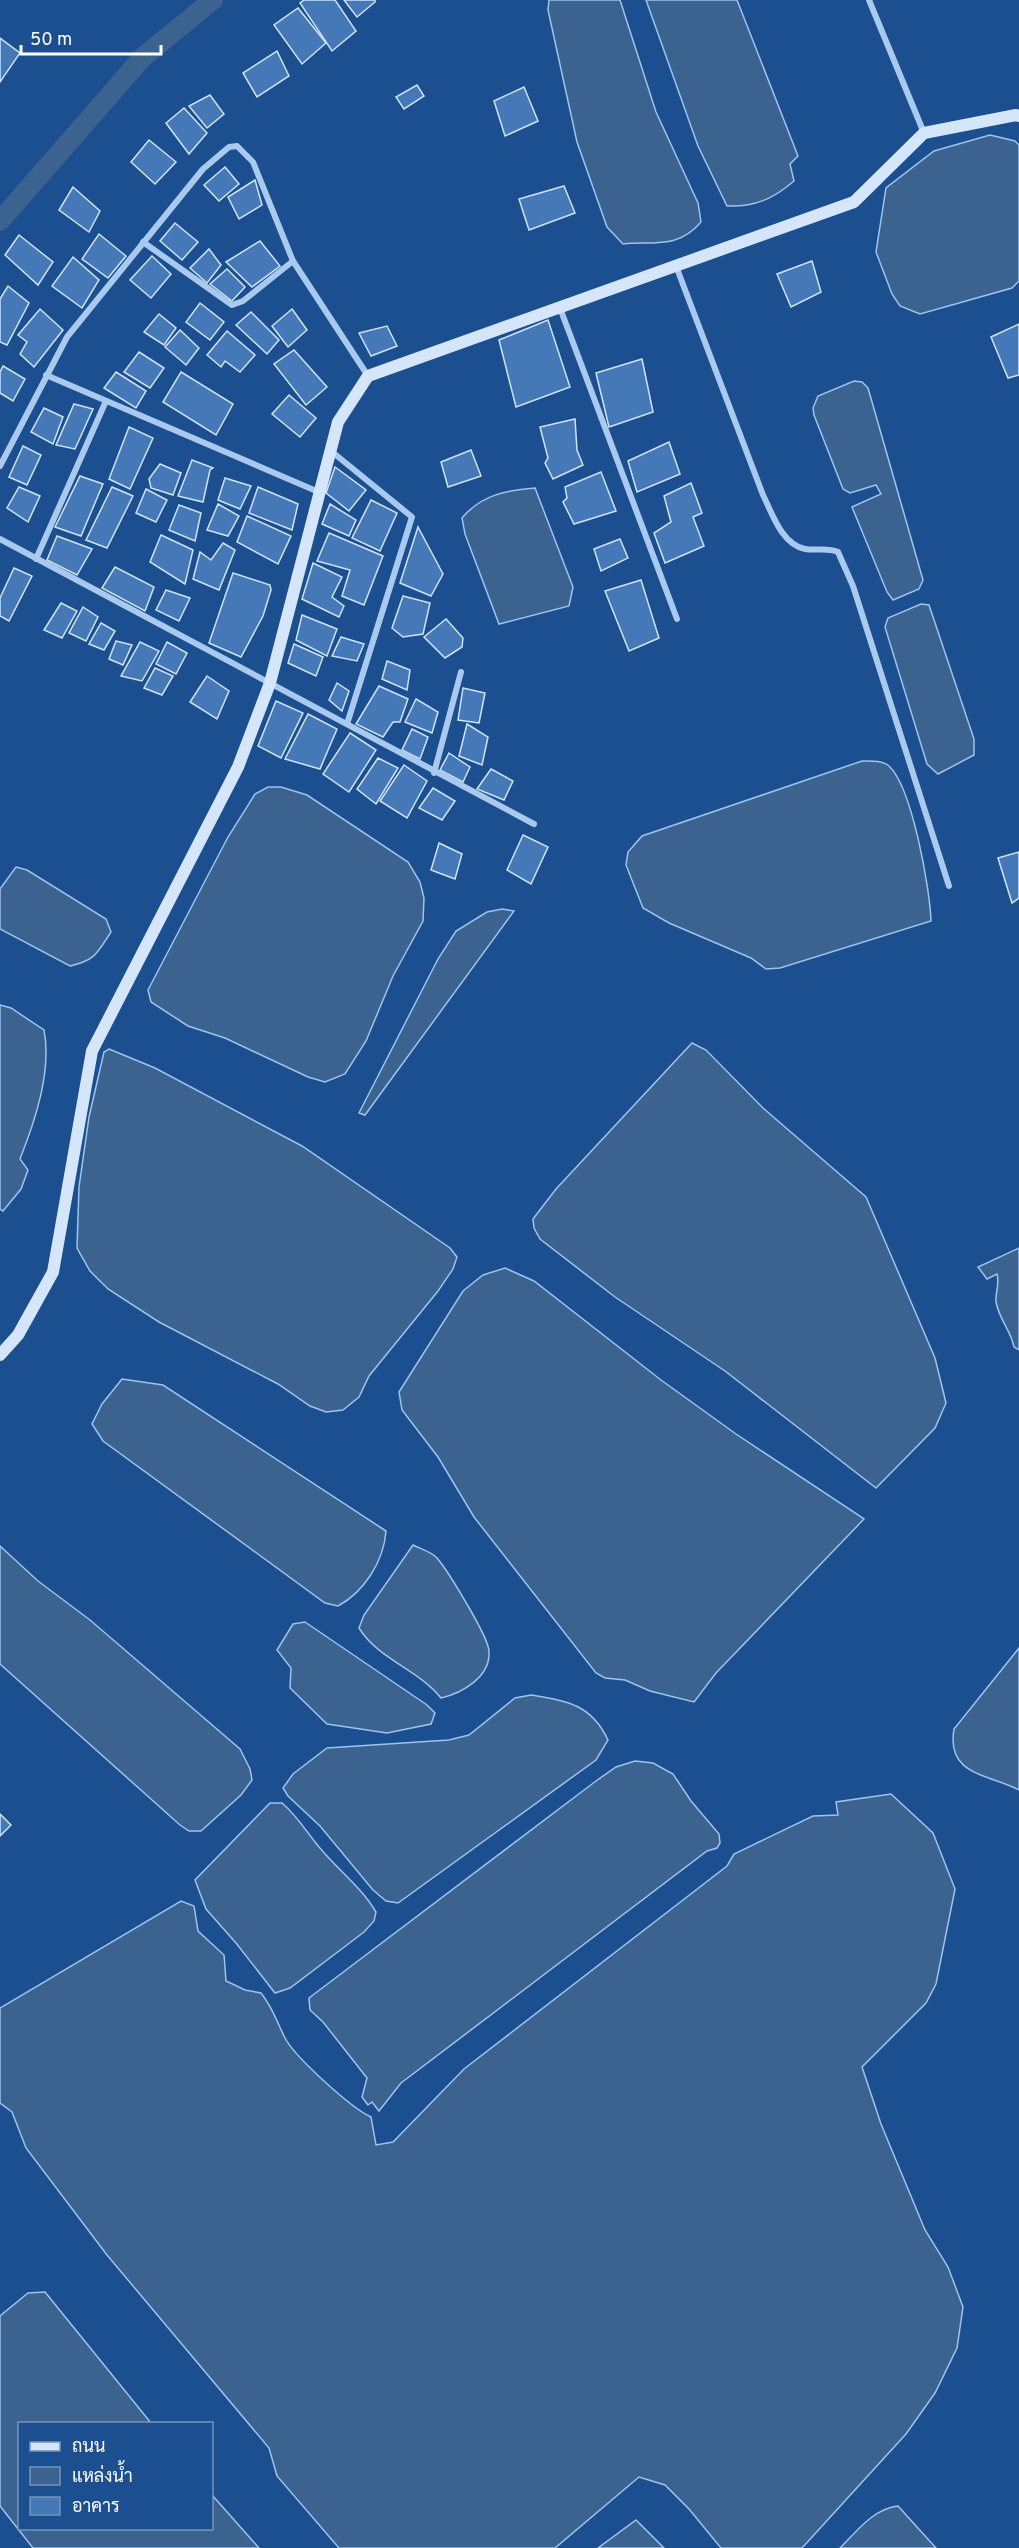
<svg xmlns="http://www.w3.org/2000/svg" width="1019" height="2548" font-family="Overpass,Sarabun,sans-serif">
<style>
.water{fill:#3c6290;stroke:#9cc4f0;stroke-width:1.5}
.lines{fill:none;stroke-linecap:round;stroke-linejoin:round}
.canal{stroke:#3c6290;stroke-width:20}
.building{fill:#4478b7;stroke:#cfe3fa;stroke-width:1.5}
.street{stroke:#a9c9ee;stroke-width:6}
.secondary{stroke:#d6e6fa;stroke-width:12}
</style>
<rect width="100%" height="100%" fill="#1b4f8f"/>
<g class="water">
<path d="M549,0h71l36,112 42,91 3,19c-23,27 -47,19 -78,22l-16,-17 -30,-85 -29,-132z"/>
<path d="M646,0h91l61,156 -8,8 4,17c-21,18 -39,26 -67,25l-29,-60z"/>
<polygon points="990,135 1015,141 1019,145 1019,281 1012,288 920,314 900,306 892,294 876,252 886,188 934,151"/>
<polygon points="854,381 862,382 868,388 923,580 919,589 893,600 887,592 852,507 881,494 876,485 850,493 843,489 814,415 813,408 818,396"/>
<path d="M535,488l38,99 -4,19 -70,18 -34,-90 -3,-16c19,-23 45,-28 73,-30z"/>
<polygon points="921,604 929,605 974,739 974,755 938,774 927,764 885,627 888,618"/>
<path d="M862,761c8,0 20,-1 27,5 23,21 41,123 42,155l-151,47 -14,1 -15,-11 -82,-35 -26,-15 -17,-43 2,-13 14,-16z"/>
<polygon points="268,787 281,787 307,795 408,862 420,882 424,898 423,921 393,976 366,1041 345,1074 325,1082 308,1077 225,1038 188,1026 151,1002 148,990 228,837 255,794"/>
<path d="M16,867l11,3 79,49 5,13c-14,21 -15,28 -41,34l-70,-37v-40z"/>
<polygon points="502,909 514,911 365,1115 359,1113 438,959 456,931 487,912"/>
<path d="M0,1005l11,3 33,22c8,41 -9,91 -24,129l8,11 -7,19 -18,22 -3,-2z"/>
<polygon points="692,1043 706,1050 763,1108 866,1197 935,1358 946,1403 935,1428 876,1488 725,1371 615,1297 540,1239 534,1228 533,1219 556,1189"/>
<polygon points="109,1049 155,1068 302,1146 450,1248 457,1257 453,1269 438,1291 369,1376 359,1397 343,1410 326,1412 310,1406 278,1384 159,1322 108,1289 90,1271 77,1248 79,1187 89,1117 104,1052"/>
<path d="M1019,1248v102l-5,-3c-3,-16 -15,-28 -18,-45 -1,-10 4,-17 1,-28l-10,5 -9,-12z"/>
<polygon points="505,1268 534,1281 661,1380 736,1434 864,1519 716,1673 694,1702 650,1691 625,1680 605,1678 596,1673 474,1517 438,1457 402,1410 399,1392 463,1291 483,1275"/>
<path d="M122,1379l41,6 223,146c-2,30 -22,61 -48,75l-13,-3 -222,-162 -11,-17 10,-20z"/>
<path d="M413,1545c8,4 19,7 24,13 11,13 51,78 52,93 2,26 -27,42 -48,47 -23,-29 -62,-38 -82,-70l5,-13z"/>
<polygon points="0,1546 38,1581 90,1620 240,1749 250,1769 252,1780 241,1795 201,1831 189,1831 180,1825 0,1664"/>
<polygon points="305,1622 427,1705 435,1713 431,1724 387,1733 327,1724 290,1688 291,1668 277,1650 293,1624"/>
<path d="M1019,1648v142c-30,-16 -73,-14 -65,-61z"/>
<path d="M531,1695c36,6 60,9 77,45l-12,20 -198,143 -12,-2 -13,-11 -53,-64 -32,-30 -5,-8 10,-14 34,-26 122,-8 20,-5 46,-37z"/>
<polygon points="635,1761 653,1763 673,1774 691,1801 719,1834 720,1843 717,1848 707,1851 401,2083 379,2111 372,2102 368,2105 362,2097 367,2078 323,2022 310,2010 309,1998 596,1781 616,1767"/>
<path d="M891,1794l42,39 22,56 -19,95 -10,19 -64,64 19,57 44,106 23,37 15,40 -6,41 -22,45 -29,41 -104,114h-81l-32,-39 -24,-24 -26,-8 -84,71h-216l-62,-72 -8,-28 -162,-193 -81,-107 -14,-36 -12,-9v-95l181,-107 13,5 4,25 26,24 2,26 19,9 16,3c12,15 16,29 24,45 10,19 66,70 86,79l5,28 17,-3 71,-73 263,-203 7,-12 79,-38 25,-1 -2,-13z"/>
<path d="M270,1803h12c14,12 22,25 33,39 19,25 45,43 61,70l-2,9 -10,11 -74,56 -15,5 -39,-50 -30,-34 -11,-29z"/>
<polygon points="45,2292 151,2423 20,2424 20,2528 212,2528 212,2495 259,2548 33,2548 0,2506 0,2316 28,2293"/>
<path d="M898,2506l38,42h-96c17,-17 33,-39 58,-42z"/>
<polygon points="636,2520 664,2548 598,2548"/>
</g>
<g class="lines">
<polyline class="canal" points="0,221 143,57 213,0"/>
</g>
<g class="building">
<polygon points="304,0 335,0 356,31 332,51 300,3"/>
<polygon points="344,0 375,0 375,2 357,17"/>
<polygon points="298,8 326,43 302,64 274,25"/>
<polygon points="0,38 20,53 0,82"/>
<polygon points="277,51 289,76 257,97 243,73"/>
<polygon points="417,85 424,96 404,109 396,97"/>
<polygon points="524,87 538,121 505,136 494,101"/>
<polygon points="210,95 224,114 207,128 189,106"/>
<polygon points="184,108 207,133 189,154 166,123"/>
<polygon points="149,140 176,162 155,184 131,162"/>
<polygon points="225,167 239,184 219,201 204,185"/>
<polygon points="255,180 262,205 239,219 228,197"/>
<polygon points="564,186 575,213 529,230 519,199"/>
<polygon points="73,187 100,211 89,232 59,210"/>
<polygon points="175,223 198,242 182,260 160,241"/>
<polygon points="99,234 126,256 108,278 82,259"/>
<polygon points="19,235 53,262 38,285 5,255"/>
<polygon points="260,241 280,266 252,287 226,262"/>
<polygon points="209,249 221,265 207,283 190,268"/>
<polygon points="152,256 171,274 151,298 130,280"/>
<polygon points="73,257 99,280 82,308 52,286"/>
<polygon points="812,261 821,292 791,307 777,274"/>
<polygon points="227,269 245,287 232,301 210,284"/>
<polygon points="8,286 29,303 7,345 0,342 0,299"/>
<polygon points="200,303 224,322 210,340 186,322"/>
<polygon points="40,309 63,330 34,367 20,354 27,342 18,335"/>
<polygon points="292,309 307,330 288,347 272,326"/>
<polygon points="251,312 279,340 267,354 236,325"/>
<polygon points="159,314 176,328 164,345 144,332"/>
<polygon points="548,320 570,387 516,407 499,340"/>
<polygon points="1019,324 1019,375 1008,378 991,337"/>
<polygon points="387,326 397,346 371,356 359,333"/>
<polygon points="180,330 199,348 186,365 165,347"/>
<polygon points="227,331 255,355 240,372 225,361 221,367 207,355"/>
<polygon points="294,350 327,387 306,405 274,364"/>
<polygon points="139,352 164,368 150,388 124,372"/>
<polygon points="642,359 653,412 609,427 596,373"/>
<polygon points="3,366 25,379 13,401 0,393 0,372"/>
<polygon points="116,372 146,391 136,408 104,388"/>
<polygon points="181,372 233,404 216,435 163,402"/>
<polygon points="289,395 316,418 300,437 272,414"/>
<polygon points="74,404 93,409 75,449 56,445"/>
<polygon points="44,408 63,417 53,444 31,432"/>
<polygon points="575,419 577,450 583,465 553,479 545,463 548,458 540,427"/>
<polygon points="129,427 153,438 130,489 109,479"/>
<polygon points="669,442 680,474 637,492 628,461"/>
<polygon points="23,446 41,455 27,485 9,477"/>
<polygon points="471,450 481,476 448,487 441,462"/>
<polygon points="192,460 213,468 210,470 203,502 178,496"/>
<polygon points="160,464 181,473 173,495 151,488 149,479"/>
<polygon points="335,467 366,490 349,511 326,493"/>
<polygon points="601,472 616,511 574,524 563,502 567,498 565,487"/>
<polygon points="80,476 103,484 81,536 55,527"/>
<polygon points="225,478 251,486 240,509 218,500"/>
<polygon points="691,483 702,513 693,517 704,546 665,563 654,533 671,522 664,496"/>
<polygon points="19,487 40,496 28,522 7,508"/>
<polygon points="112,487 133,496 107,548 86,540"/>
<polygon points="258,487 298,504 292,530 249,513"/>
<polygon points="146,489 167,500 156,522 136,513"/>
<polygon points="371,500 397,513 380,551 352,538"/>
<polygon points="218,504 239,516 228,536 207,530"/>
<polygon points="330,504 356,520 349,536 322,524"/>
<polygon points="179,505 201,513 195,541 169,530"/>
<polygon points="247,516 291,536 278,564 237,542"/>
<polygon points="418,527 443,574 431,596 400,583"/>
<polygon points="329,533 383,556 364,605 342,596 350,570 317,561"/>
<polygon points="161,535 193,550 185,584 150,562"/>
<polygon points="57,536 92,549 77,575 47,560"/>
<polygon points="620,539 628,558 601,571 594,549"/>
<polygon points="223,543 235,550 219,590 193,579 200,552 211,560"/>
<polygon points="313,563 342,577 332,597 344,606 339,617 302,599"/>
<polygon points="115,567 154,587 145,611 102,588"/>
<polygon points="14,568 32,576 9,621 0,616 0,598"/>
<polygon points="233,573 270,585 271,590 263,616 241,657 209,643"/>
<polygon points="641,580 659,638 629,651 605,591"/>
<polygon points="166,590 190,598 179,621 156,610"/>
<polygon points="403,596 430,603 423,634 403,637 392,628"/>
<polygon points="61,603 77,611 62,638 44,630"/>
<polygon points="83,607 98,617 86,641 69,633"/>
<polygon points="302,615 337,629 327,656 296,640"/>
<polygon points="446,619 463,638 462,647 445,658 424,637"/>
<polygon points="101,623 115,631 104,650 89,644"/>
<polygon points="341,637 364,644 357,661 332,656"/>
<polygon points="116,641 132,645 123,665 109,659"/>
<polygon points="140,642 159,651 142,681 121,676"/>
<polygon points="167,642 187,653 176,674 156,664"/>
<polygon points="294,644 323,657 316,676 288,663"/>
<polygon points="387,661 410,670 407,690 382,679"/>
<polygon points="155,668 173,676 162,695 144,688"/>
<polygon points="207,676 229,691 217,719 190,702"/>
<polygon points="337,683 349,691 342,711 329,700"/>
<polygon points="379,686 408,699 400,722 393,722 383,737 356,724"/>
<polygon points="463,688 485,693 479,723 458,720"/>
<polygon points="416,699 438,712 432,733 405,722"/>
<polygon points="276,701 303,713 281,758 258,746"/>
<polygon points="308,714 337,729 320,769 285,759"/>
<polygon points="467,724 488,737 482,765 459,756"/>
<polygon points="412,729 428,737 420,759 402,750"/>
<polygon points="350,733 376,750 349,792 323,774"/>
<polygon points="449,753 470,767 463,782 440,770"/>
<polygon points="378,758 398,768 376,804 357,789"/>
<polygon points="404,765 427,781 407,818 380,801"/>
<polygon points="491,769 513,781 504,800 477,789"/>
<polygon points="433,788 455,801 442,820 419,808"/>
<polygon points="523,835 548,847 531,884 507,870"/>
<polygon points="439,843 462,854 455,879 431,870"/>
<polygon points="1019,852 1019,898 1012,903 998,858"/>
<polygon points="0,1814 11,1825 0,1836"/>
</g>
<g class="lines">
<g class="street">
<polyline points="869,0 924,133"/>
<polyline points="143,242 232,305 243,301 293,261"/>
<path d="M676,266l87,229c9,18 19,50 42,54 12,2 22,-2 33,3l15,34 96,300"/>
<polyline points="560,308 677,619"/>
<polyline points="46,375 321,493"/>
<polyline points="331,451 412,517 347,724"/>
<polyline points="0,466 67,337 203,169 229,147 237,146 253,162 293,261 368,376"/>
<polyline points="0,539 534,824"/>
<polyline points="36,559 106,401"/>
<polyline points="434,773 461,672"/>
</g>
<polyline class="secondary" points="0,1355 18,1335 53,1272 92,1051 238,767 270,683 338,422 368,376 854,202 924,133 1016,115 1019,116"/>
</g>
<rect x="18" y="2422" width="195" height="108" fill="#1b4f8f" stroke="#7695bc" stroke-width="1.5"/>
<rect x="30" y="2442" width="30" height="9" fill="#d6e6fa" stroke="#7695bc" stroke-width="1.5"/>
<text x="72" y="2452" font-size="18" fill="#ffffff">ถนน</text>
<rect x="30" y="2467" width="30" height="18" fill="#3c6290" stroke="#7695bc" stroke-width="1.5"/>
<text x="72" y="2482" font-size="18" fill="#ffffff">แหล่งน้ำ</text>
<rect x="30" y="2497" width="30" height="18" fill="#4478b7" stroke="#7695bc" stroke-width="1.5"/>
<text x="72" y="2512" font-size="18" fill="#ffffff">อาคาร</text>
<path d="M21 45v9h140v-9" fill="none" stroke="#ffffff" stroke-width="3"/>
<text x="30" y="45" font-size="18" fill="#ffffff" stroke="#1b4f8f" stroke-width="4.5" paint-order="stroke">50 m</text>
</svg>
